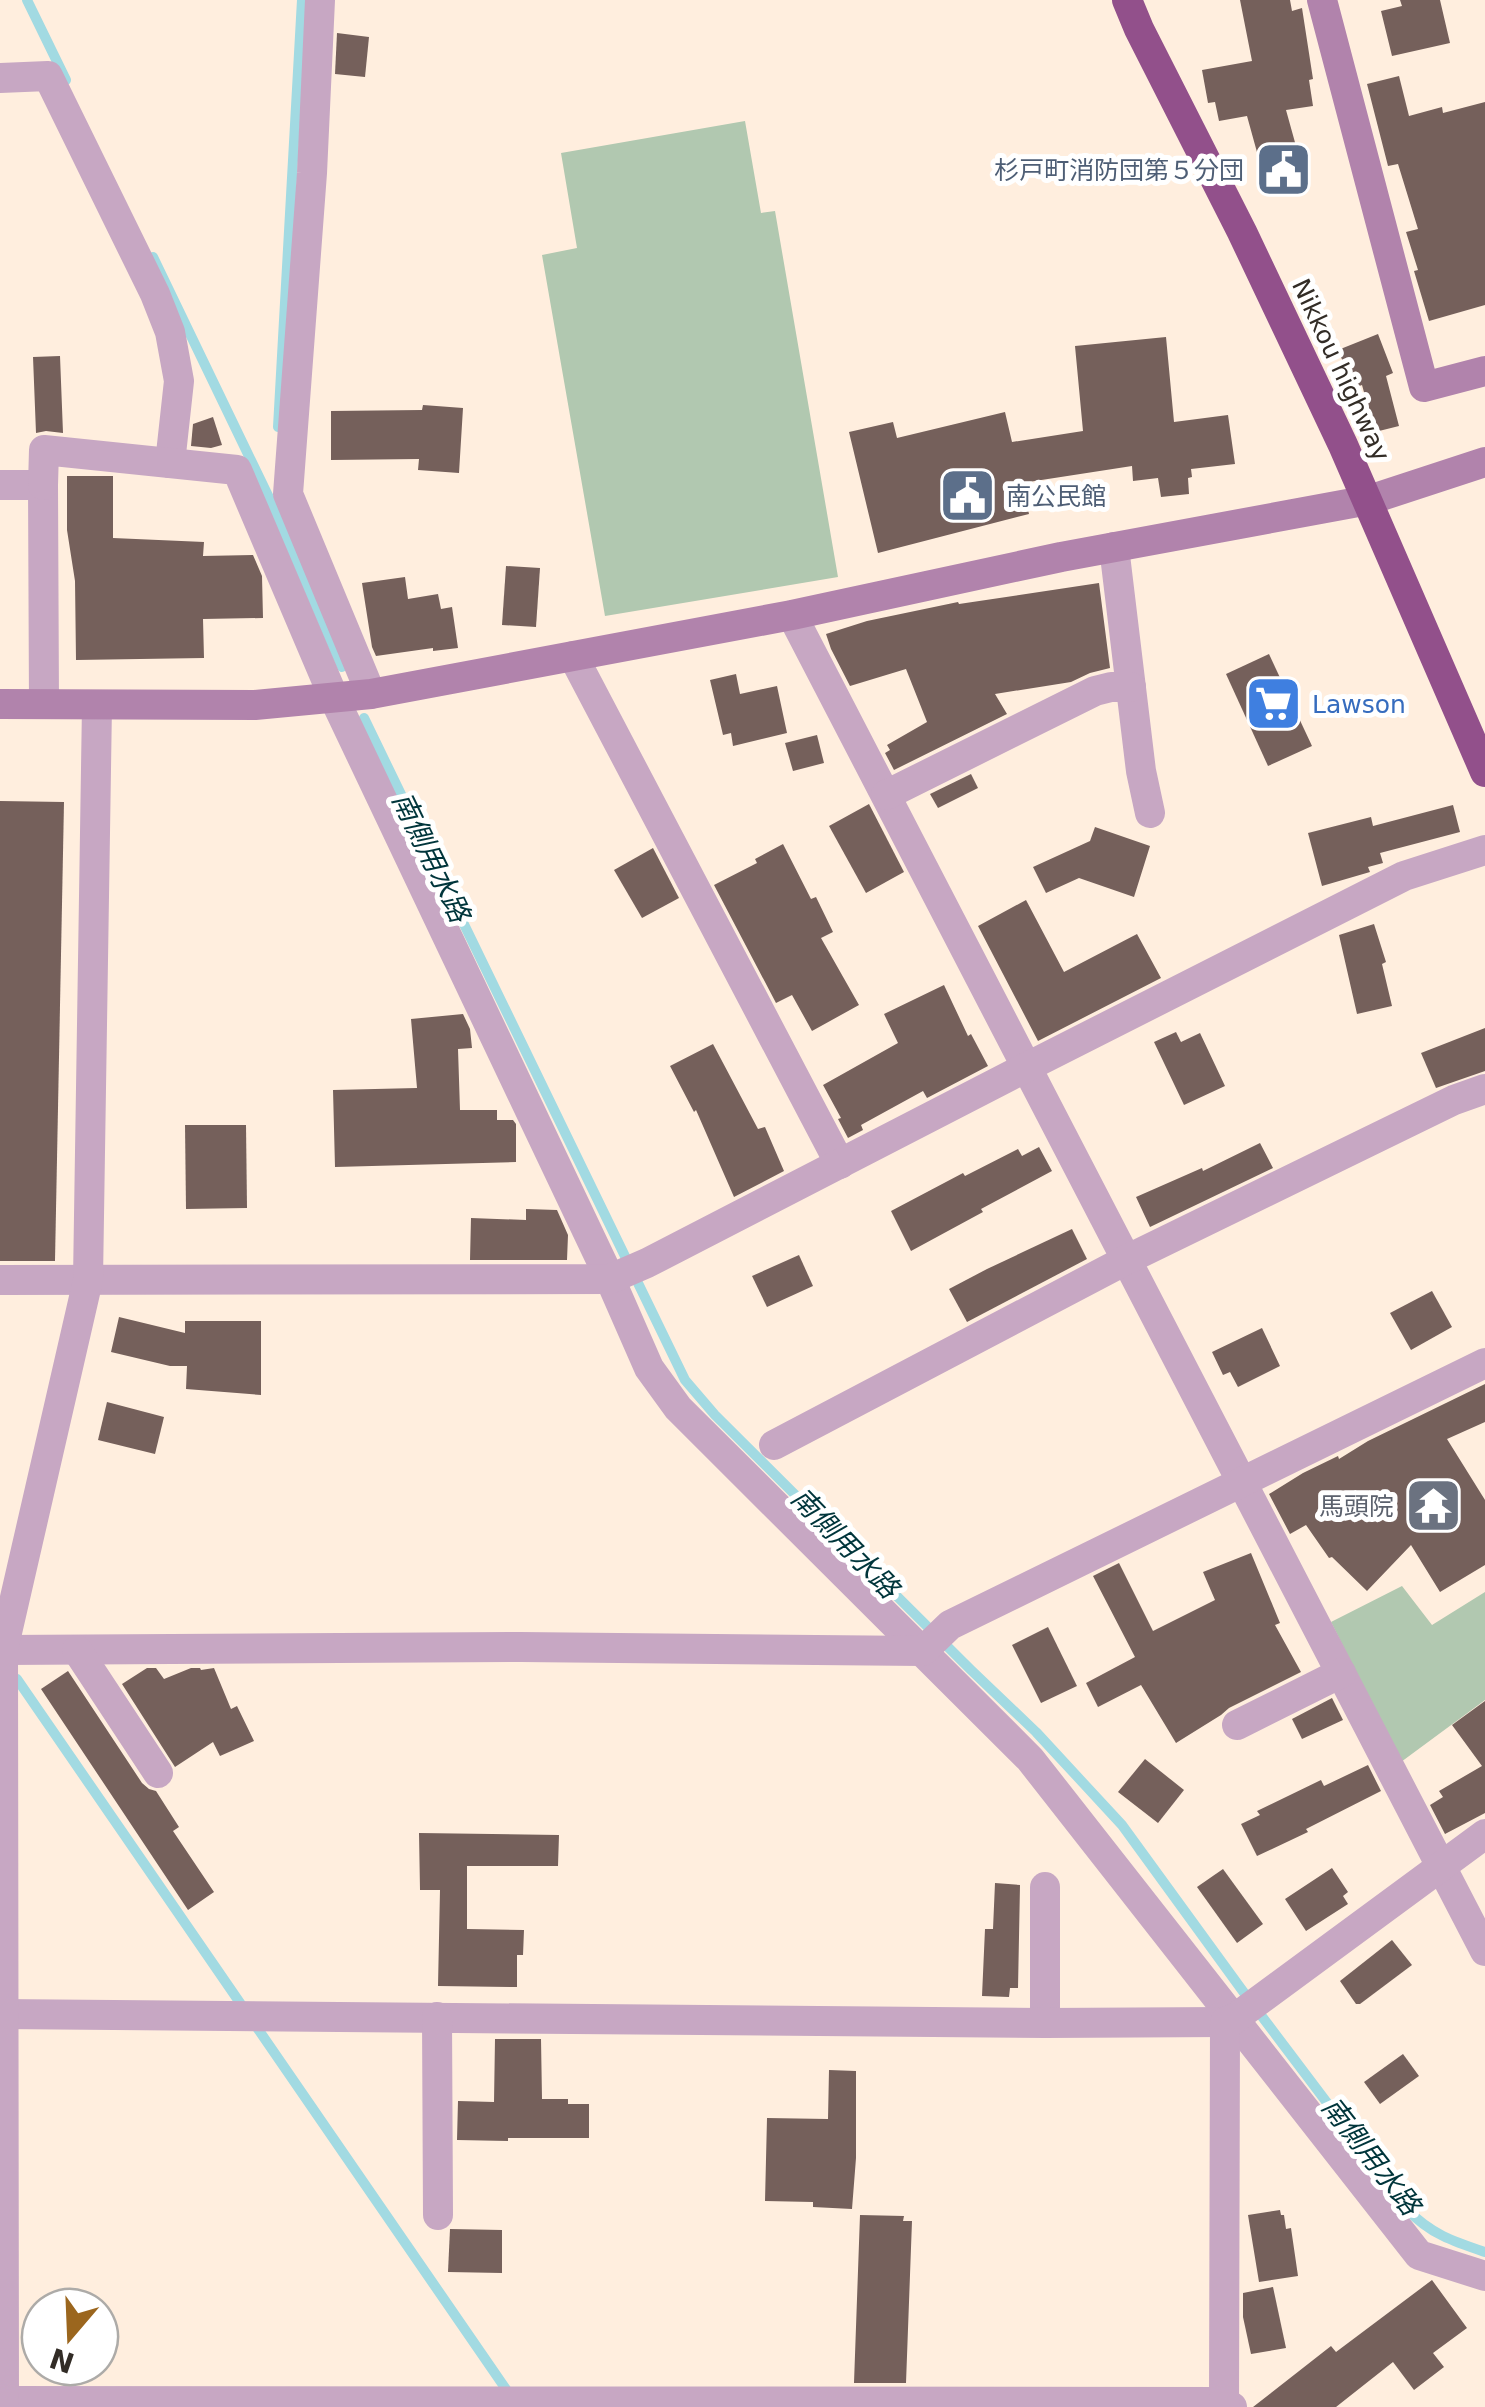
<svg xmlns="http://www.w3.org/2000/svg" width="1485" height="2407" font-family="'DejaVu Sans','Noto Sans JP',sans-serif">
<style>
.green{fill:#b1c8b0}
.lines{fill:none;stroke-linecap:round;stroke-linejoin:round}
.stream{stroke:#a2dae2;stroke-width:10}
.building{fill:#75605b}
.street{stroke:#c7a7c3;stroke-width:30}
.secondary{stroke:#b183ac;stroke-width:30}
.highway{stroke:#92508b;stroke-width:30}
.labels{text-anchor:middle;dominant-baseline:central;stroke-width:10;stroke-linejoin:round;paint-order:stroke}
.service-label{font-size:25px;fill:#4e5e75;stroke:#fff;text-anchor:end}
.street-label{font-size:25px;fill:#322c26;stroke:#fff}
.shop-label{font-size:25px;fill:#366cbe;stroke:#fff;text-anchor:start}
.worship-label{font-size:25px;fill:#5b616d;stroke:#fff;text-anchor:end}
.water-label{font-size:28px;font-style:italic;fill:#00353b;stroke:#fff}
</style>
<rect width="100%" height="100%" fill="#ffeede"/>
<g class="green">
<polygon points="745,121 761,213 775,211 838,577 605,616 542,255 577,248 561,153"/>
<polygon points="1402,1586 1432,1625 1485,1592 1485,1700 1401,1762 1331,1622"/>
</g>
<g class="lines">
<g class="stream">
<polyline points="27,0 66,80"/>
<polyline points="153,257 274,508 342,667"/>
<polyline points="278,427 302,0"/>
<path d="M364,718l321,662 30,35 256,255 65,62 86,93 120,165 166,220c22,24 47,32 77,42"/>
<polyline points="17,1679 512,2398"/>
</g>
</g>
<g class="building">
<polygon points="1240,0 1290,0 1292,11 1302,8 1313,79 1309,80 1313,106 1286,110 1306,182 1268,192 1247,116 1219,121 1215,102 1208,103 1202,70 1252,61"/>
<polygon points="1400,0 1440,0 1450,43 1392,56 1381,11 1402,6"/>
<polygon points="337,33 369,37 365,77 335,74"/>
<polygon points="1399,76 1409,116 1442,107 1443,113 1485,102 1485,305 1429,321 1414,271 1418,270 1406,232 1418,229 1398,164 1388,166 1367,84"/>
<polygon points="1378,334 1393,373 1386,376 1399,426 1375,432 1362,385 1354,388 1338,350"/>
<polygon points="1166,337 1174,422 1228,415 1235,464 1191,469 1192,477 1188,478 1189,494 1161,497 1158,478 1133,481 1132,466 1022,483 1029,514 878,553 849,432 893,422 897,438 1005,412 1012,442 1083,431 1075,346"/>
<polygon points="60,356 63,433 46,431 36,433 33,357"/>
<polygon points="423,405 463,408 459,473 418,470 419,459 331,460 331,411 422,410"/>
<polygon points="213,417 222,445 211,448 191,446 193,424"/>
<polygon points="67,476 113,476 113,538 204,542 203,556 253,555 262,576 263,618 203,619 204,658 76,660 75,581 67,530"/>
<polygon points="506,566 540,568 536,627 502,625"/>
<polygon points="405,577 408,599 438,594 441,609 452,607 458,648 433,651 433,648 376,656 372,647 362,583"/>
<polygon points="1099,583 1110,668 1090,673 1071,682 995,694 1007,714 894,770 885,753 890,750 887,745 927,722 906,669 850,686 831,649 826,634 867,621 958,602 959,604"/>
<polygon points="1269,654 1312,746 1268,766 1226,674"/>
<polygon points="736,674 740,694 777,686 787,733 733,746 731,733 723,735 710,680"/>
<polygon points="817,735 824,763 793,771 785,743"/>
<polygon points="971,774 978,788 938,808 930,794"/>
<polygon points="0,801 64,802 55,1261 0,1261"/>
<polygon points="869,804 904,872 866,893 829,826"/>
<polygon points="1453,805 1460,832 1380,853 1383,863 1368,867 1370,872 1322,886 1308,833 1371,817 1373,826"/>
<polygon points="1095,827 1150,846 1134,897 1079,878 1046,893 1033,867 1090,841"/>
<polygon points="783,844 811,899 816,897 833,932 821,938 859,1005 812,1031 792,995 776,1003 714,885 757,863 755,859"/>
<polygon points="653,848 679,898 642,918 614,870"/>
<polygon points="1026,900 1064,972 1137,934 1161,978 1038,1041 978,926"/>
<polygon points="1374,924 1386,962 1382,964 1392,1006 1357,1014 1339,935"/>
<polygon points="944,985 968,1036 971,1034 988,1066 927,1098 923,1091 861,1125 863,1130 848,1138 838,1119 841,1118 823,1085 898,1043 884,1014"/>
<polygon points="463,1014 470,1029 472,1048 458,1049 460,1110 497,1110 497,1120 513,1120 516,1124 516,1162 335,1167 333,1090 417,1088 411,1019"/>
<polygon points="1485,1028 1485,1071 1436,1088 1421,1053"/>
<polygon points="1176,1032 1181,1042 1200,1033 1225,1086 1184,1105 1154,1042"/>
<polygon points="713,1044 758,1129 765,1127 784,1171 734,1197 696,1110 694,1112 670,1066"/>
<polygon points="185,1125 246,1125 247,1208 186,1209"/>
<polygon points="1260,1143 1273,1168 1150,1227 1136,1197 1202,1168 1203,1171"/>
<polygon points="1039,1147 1052,1171 981,1209 983,1212 911,1251 891,1211 963,1173 965,1176 1018,1149 1022,1156"/>
<polygon points="526,1209 557,1210 568,1235 567,1260 470,1260 471,1218 526,1220"/>
<polygon points="1072,1229 1087,1259 967,1322 949,1289 987,1269"/>
<polygon points="799,1255 813,1286 767,1307 752,1276"/>
<polygon points="1432,1291 1452,1327 1411,1350 1390,1313"/>
<polygon points="119,1317 185,1333 185,1321 261,1321 261,1395 186,1389 187,1366 170,1366 111,1352"/>
<polygon points="1262,1328 1280,1366 1238,1387 1230,1372 1223,1375 1212,1352"/>
<polygon points="1485,1384 1485,1422 1447,1439 1485,1500 1485,1565 1440,1592 1411,1545 1367,1591 1332,1557 1329,1558 1306,1525 1290,1534 1269,1494 1303,1473 1338,1456 1339,1459 1368,1441"/>
<polygon points="107,1402 164,1417 155,1454 98,1440"/>
<polygon points="1251,1553 1280,1623 1275,1625 1301,1672 1229,1708 1221,1715 1176,1743 1141,1685 1098,1707 1086,1683 1135,1657 1093,1576 1119,1563 1153,1631 1215,1600 1203,1572"/>
<polygon points="1048,1627 1077,1686 1041,1703 1012,1645"/>
<polygon points="147,1668 156,1668 164,1679 191,1668 200,1668 201,1670 214,1668 231,1709 237,1706 254,1741 220,1756 213,1742 175,1767 122,1684"/>
<polygon points="68,1671 142,1783 149,1789 156,1791 179,1827 173,1831 214,1892 188,1910 41,1689"/>
<polygon points="1332,1698 1343,1720 1302,1739 1292,1719"/>
<polygon points="1485,1701 1485,1813 1445,1834 1430,1805 1443,1797 1439,1791 1482,1766 1452,1725"/>
<polygon points="1145,1759 1184,1790 1158,1823 1118,1792"/>
<polygon points="1368,1765 1381,1791 1306,1829 1308,1832 1257,1856 1241,1824 1260,1815 1257,1811 1321,1780 1324,1786"/>
<polygon points="419,1833 559,1835 558,1866 467,1866 467,1929 524,1930 523,1955 517,1955 517,1987 438,1986 440,1890 420,1890"/>
<polygon points="1332,1868 1348,1892 1343,1896 1348,1904 1306,1931 1285,1899"/>
<polygon points="1223,1869 1263,1924 1237,1943 1197,1887"/>
<polygon points="995,1883 1020,1885 1018,1988 1010,1988 1009,1997 982,1996 985,1929 993,1929"/>
<polygon points="1392,1940 1412,1965 1360,2004 1356,2004 1340,1981"/>
<polygon points="495,2039 541,2039 542,2099 568,2099 568,2104 589,2104 589,2138 508,2138 508,2141 457,2140 458,2101 494,2102"/>
<polygon points="1403,2054 1419,2076 1380,2104 1364,2082"/>
<polygon points="829,2070 856,2071 856,2158 852,2209 813,2207 813,2202 765,2201 767,2118 828,2119"/>
<polygon points="1280,2210 1281,2215 1284,2215 1286,2229 1291,2228 1298,2276 1259,2282 1248,2215"/>
<polygon points="860,2215 904,2216 903,2221 912,2221 906,2383 854,2383"/>
<polygon points="450,2229 502,2230 502,2273 448,2272"/>
<polygon points="1432,2280 1467,2328 1433,2353 1444,2367 1414,2390 1393,2362 1336,2407 1253,2407 1331,2346 1336,2352"/>
<polygon points="1273,2287 1286,2348 1251,2354 1243,2317 1243,2293"/>
</g>
<g class="lines">
<g class="street">
<polyline points="320,0 312,173 288,494 371,694"/>
<polyline points="0,78 48,76 155,294 170,332 179,381 170,463"/>
<polyline points="0,485 43,485 44,704"/>
<polyline points="43,485 44,450 237,470 334,698 610,1279 649,1368 678,1408 1030,1759 1419,2255 1485,2276"/>
<polyline points="1114,547 1141,771 1150,813"/>
<polyline points="792,615 1485,1951"/>
<polyline points="573,656 840,1164"/>
<polyline points="886,795 1095,691 1111,687 1131,687"/>
<polyline points="0,1280 610,1279 647,1263 1027,1067 1404,876 1485,850"/>
<polyline points="774,1445 1128,1259 1454,1100 1485,1089"/>
<polyline points="3,1650 521,1647 923,1651 950,1625 1485,1363"/>
<polyline points="77,1650 158,1773"/>
<polyline points="1237,1725 1341,1673"/>
<polyline points="1045,1887 1045,2023"/>
<polyline points="0,2014 1045,2023 1225,2022"/>
<polyline points="437,2017 438,2215"/>
<polyline points="0,2401 1224,2402 1232,2407"/>
<polyline points="4,2407 3,1650 88,1280 97,705"/>
<polyline points="1224,2407 1225,2022 1234,2019 1246,2010 1485,1834"/>
</g>
<g class="secondary">
<polyline points="1322,0 1424,387 1485,371"/>
<polyline points="0,704 255,705 371,694 792,615 1061,557 1369,500 1485,462"/>
</g>
<polyline class="highway" points="1127,0 1139,29 1242,232 1343,445 1485,772"/>
</g>
<defs>
<symbol id="civic-square" viewBox="-11 -11 22 22"><rect x="-9" y="-9" width="18" height="18" rx="4" fill="#5c6f8a" stroke="#fff"/><path d="M-.6-6.5H3V-4.5H.6V-3L4-1V1h2V6H-6V1h2V-1L-.6-3ZM-1.2 2.5V6h2.4V2.5Z" fill="#fff"/></symbol>
<symbol id="supermarket-square" viewBox="-11 -11 22 22"><rect x="-9" y="-9" width="18" height="18" rx="4" fill="#3f7fe0" stroke="#fff"/><path d="M-6-5.5h2.5l.6 2H6L4.5 2H-2.5L-4.4-4H-6ZM-1.5 3.2a1.3 1.3 0 1 0 .1 0ZM3 3.2a1.3 1.3 0 1 0 .1 0Z" fill="#fff"/></symbol>
<symbol id="temple-square" viewBox="-11 -11 22 22"><rect x="-9" y="-9" width="18" height="18" rx="4" fill="#6b7280" stroke="#fff"/><path d="M0-6L5-2H3V0L6.5 2.5H4V6H1.5V3h-3V6H-4V2.5H-6.5L-3 0V-2H-5Z" fill="#fff"/></symbol>
</defs>
<g fill-rule="evenodd">
<use href="#civic-square" x="1252" y="138" width="63" height="63"/>
<use href="#civic-square" x="936" y="464" width="63" height="63"/>
<use href="#supermarket-square" x="1242" y="672" width="63" height="63"/>
<use href="#temple-square" x="1402" y="1474" width="63" height="63"/>
</g>
<g class="labels">
<g class="service-label">
<text x="1244" y="170">杉戸町消防団第５分団</text>
<text x="1006" y="496" text-anchor="start">南公民館</text>
</g>
<g class="street-label">
<text transform="translate(1341 370) rotate(65)">Nikkou highway</text>
</g>
<g class="shop-label">
<text x="1312" y="704">Lawson</text>
</g>
<g class="worship-label">
<text x="1394" y="1506">馬頭院</text>
</g>
<g class="water-label">
<text transform="translate(431 857) rotate(64)">南側用水路</text>
<text transform="translate(845 1543) rotate(46)">南側用水路</text>
<text transform="translate(1371 2156) rotate(52)">南側用水路</text>
</g>
</g>
<g transform="translate(70 2337) rotate(199)"><circle r="48" fill="#ffffff" stroke="#adaba8" stroke-width="2.5"/>
<path d="M0-8L18 38L0 25L-18 38Z" fill="#9b661e"/>
<text y="-15" font-size="28" font-weight="bold" text-anchor="middle" fill="#322c26">N</text>
</g>
</svg>
